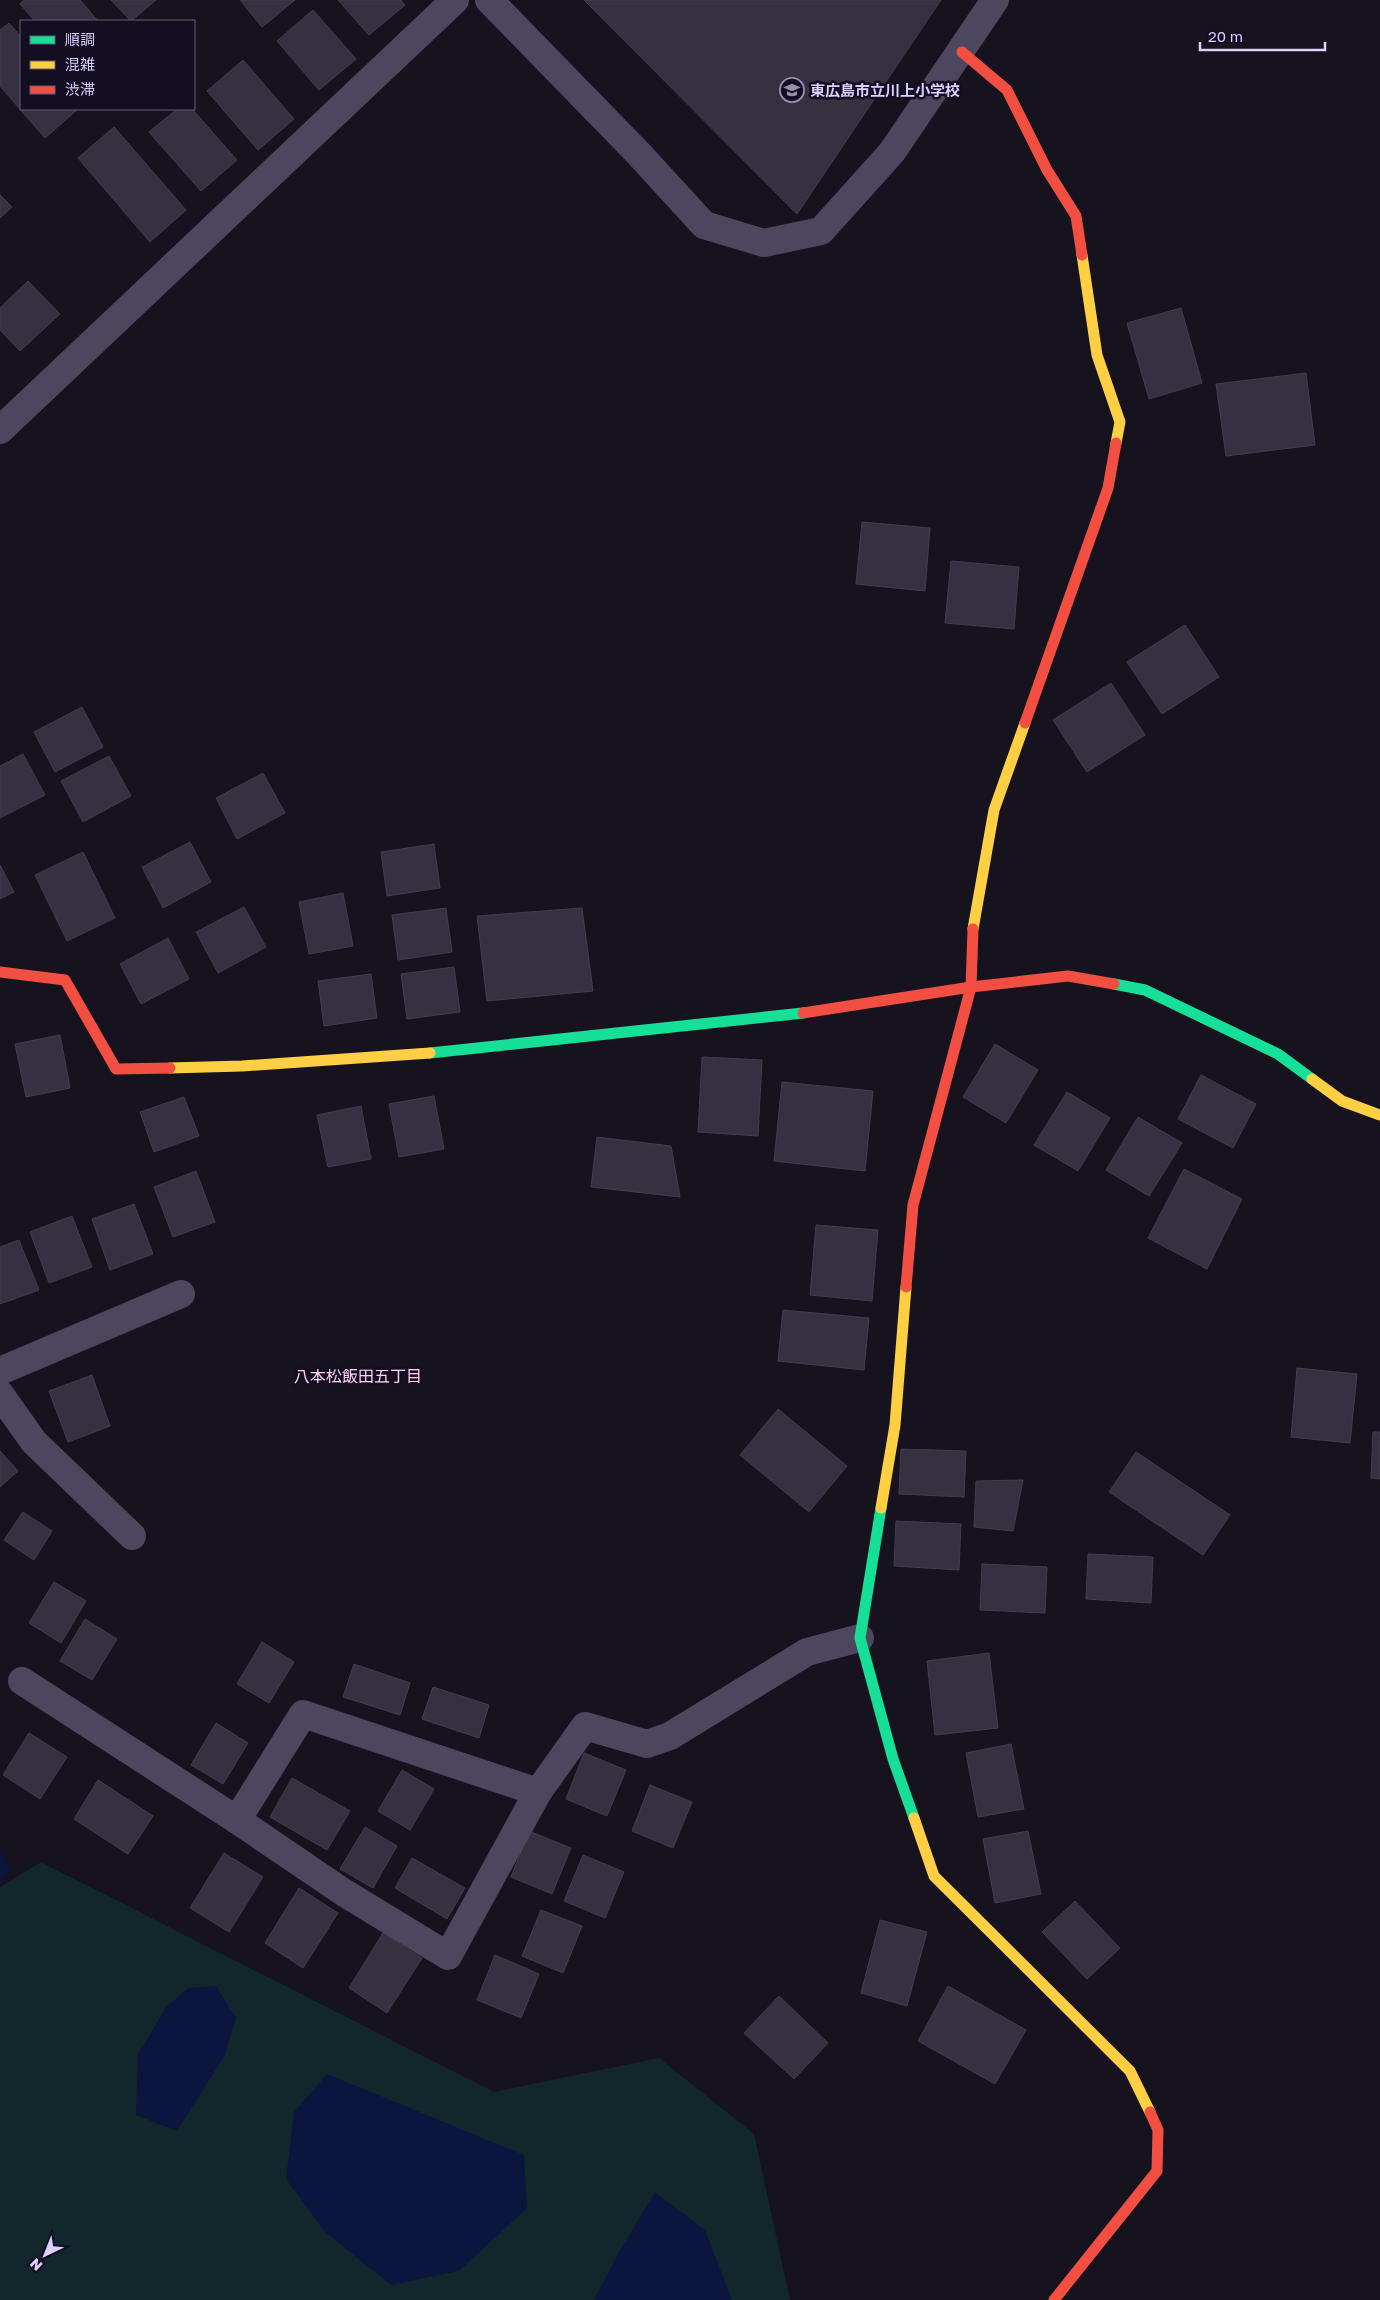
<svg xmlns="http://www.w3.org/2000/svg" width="1380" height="2300" font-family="'Golos Text','Noto Sans JP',sans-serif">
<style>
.green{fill:#12272b}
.water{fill:#0a163e}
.building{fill:#353140;stroke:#433c52}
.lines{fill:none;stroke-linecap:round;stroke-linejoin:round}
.street{stroke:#4c475f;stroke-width:28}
.fast{stroke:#16e098;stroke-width:11}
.slow{stroke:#ffcf43;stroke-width:11}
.jam{stroke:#f24e42;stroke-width:11}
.labels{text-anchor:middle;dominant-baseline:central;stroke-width:5;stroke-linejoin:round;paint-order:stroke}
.poi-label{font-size:15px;font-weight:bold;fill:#dbd0ff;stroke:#140e23;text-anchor:start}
.neighbourhood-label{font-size:16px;fill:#ffd2e9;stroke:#140e23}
</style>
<rect width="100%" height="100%" fill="#16131e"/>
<polygon class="green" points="41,1862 494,2092 659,2058 754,2134 790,2300 0,2300 0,1887"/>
<g class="water">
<polygon points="0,1850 11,1869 0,1881"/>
<polygon points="216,1986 236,2018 225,2055 177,2131 136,2115 138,2054 167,2006 189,1988"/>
<polygon points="327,2074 524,2155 527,2208 459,2271 391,2285 325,2232 286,2179 294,2112"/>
<polygon points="655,2192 705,2230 732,2300 594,2300 619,2252"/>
</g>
<g class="building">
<polygon points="24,0 80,0 98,21 35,21 20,4"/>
<polygon points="111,0 156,0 131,21"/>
<polygon points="240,0 295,0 262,27"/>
<polygon points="338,0 401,0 405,5 369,35"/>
<polygon points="584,0 941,0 797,214"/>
<polygon points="313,10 356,59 319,90 277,41"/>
<polygon points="9,23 21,37 21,109 78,109 45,138 0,86 0,30"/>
<polygon points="243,60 294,119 258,150 207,91"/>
<polygon points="177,109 192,109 237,160 201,191 149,132"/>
<polygon points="114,127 186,210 150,242 78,158"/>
<polygon points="0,195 12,207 0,218"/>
<polygon points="28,281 60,314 20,351 0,330 0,308"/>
<polygon points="1181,308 1202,383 1149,399 1127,323"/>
<polygon points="1306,373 1315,445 1226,456 1216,384"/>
<polygon points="862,522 930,528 925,591 856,584"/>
<polygon points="951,561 1019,567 1014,629 945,623"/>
<polygon points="1185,625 1219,677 1162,714 1127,662"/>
<polygon points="1111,683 1145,735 1087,772 1053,720"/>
<polygon points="82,707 103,747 55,772 34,732"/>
<polygon points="23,754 45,795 0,818 0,766"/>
<polygon points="109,756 131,796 83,822 61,781"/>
<polygon points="263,773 285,813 237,839 216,798"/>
<polygon points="190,842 211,882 163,908 142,867"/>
<polygon points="434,844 440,888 387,896 381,852"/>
<polygon points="83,852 115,918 67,941 35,875"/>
<polygon points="0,865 14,892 0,899"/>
<polygon points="343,893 353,946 309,954 299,902"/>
<polygon points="244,907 266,947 218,973 196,932"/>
<polygon points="446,908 452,952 398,960 392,915"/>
<polygon points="582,908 593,991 487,1001 477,916"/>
<polygon points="168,938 189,979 141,1004 120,964"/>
<polygon points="454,967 460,1012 407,1019 401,974"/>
<polygon points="371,974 377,1018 324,1026 318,981"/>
<polygon points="60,1035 70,1088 26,1097 15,1044"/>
<polygon points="995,1044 1038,1070 1006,1123 963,1097"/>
<polygon points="702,1057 762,1060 758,1136 698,1132"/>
<polygon points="1201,1075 1256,1104 1233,1148 1178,1119"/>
<polygon points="782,1082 873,1091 865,1171 774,1161"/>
<polygon points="1067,1092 1110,1118 1078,1171 1034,1145"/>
<polygon points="434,1096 444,1149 399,1157 389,1104"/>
<polygon points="184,1097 199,1136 154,1152 140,1112"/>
<polygon points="361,1106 371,1159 328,1167 317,1115"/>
<polygon points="1138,1117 1182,1143 1149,1196 1106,1170"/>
<polygon points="597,1137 671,1146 680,1197 591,1187"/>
<polygon points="1184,1169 1242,1199 1207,1269 1148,1238"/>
<polygon points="196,1171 215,1222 173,1237 154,1187"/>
<polygon points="134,1204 153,1254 110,1270 92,1219"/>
<polygon points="72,1216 92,1267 49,1283 30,1232"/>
<polygon points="816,1225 878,1230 872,1301 810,1295"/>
<polygon points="19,1240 39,1290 0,1304 0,1247"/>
<polygon points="783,1310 869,1318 864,1370 778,1361"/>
<polygon points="1297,1368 1357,1374 1350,1443 1291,1437"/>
<polygon points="92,1375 110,1426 68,1442 49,1391"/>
<polygon points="778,1409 847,1466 809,1512 740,1455"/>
<polygon points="1373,1432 1380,1432 1380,1479 1371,1478"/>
<polygon points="901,1449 966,1451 964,1497 899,1494"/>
<polygon points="0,1451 18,1471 0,1487"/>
<polygon points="1136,1452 1230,1515 1203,1555 1109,1492"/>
<polygon points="1023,1480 1013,1531 974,1527 976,1481"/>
<polygon points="23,1512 52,1531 34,1560 4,1540"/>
<polygon points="896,1521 961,1524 959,1570 894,1566"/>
<polygon points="1088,1554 1153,1557 1151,1603 1086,1599"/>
<polygon points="982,1564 1047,1567 1045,1613 980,1610"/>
<polygon points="54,1582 86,1601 61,1643 29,1623"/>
<polygon points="85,1619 117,1639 92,1680 60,1661"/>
<polygon points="262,1642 294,1662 269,1703 237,1684"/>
<polygon points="989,1653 998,1728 935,1735 927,1661"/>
<polygon points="354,1664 410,1683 400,1715 343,1697"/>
<polygon points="433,1687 489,1705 479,1738 422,1719"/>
<polygon points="216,1723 248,1743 223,1784 191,1765"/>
<polygon points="29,1733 67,1757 40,1799 3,1775"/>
<polygon points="1011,1744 1024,1809 978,1817 966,1753"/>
<polygon points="584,1753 626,1770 607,1816 566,1799"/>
<polygon points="402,1770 434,1789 410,1830 378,1811"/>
<polygon points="292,1778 350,1811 327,1850 270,1817"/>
<polygon points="98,1780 153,1816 128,1854 74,1819"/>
<polygon points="650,1785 692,1802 673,1848 632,1831"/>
<polygon points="365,1827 397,1846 373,1888 340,1869"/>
<polygon points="529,1831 571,1848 552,1894 511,1877"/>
<polygon points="1028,1831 1041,1894 995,1903 983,1839"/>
<polygon points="224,1853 263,1877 229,1932 190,1908"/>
<polygon points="583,1855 624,1872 605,1918 564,1901"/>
<polygon points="412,1858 465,1888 447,1919 395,1888"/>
<polygon points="299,1888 338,1913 303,1968 265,1943"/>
<polygon points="1075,1901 1120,1948 1087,1979 1042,1932"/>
<polygon points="541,1910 582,1926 563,1973 522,1956"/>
<polygon points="880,1920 927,1932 907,2006 861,1993"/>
<polygon points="383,1933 422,1958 387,2013 349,1988"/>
<polygon points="495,1955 539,1974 521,2018 477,2000"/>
<polygon points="948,1986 1026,2030 995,2084 918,2041"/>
<polygon points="779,1996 828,2043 794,2079 744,2033"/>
</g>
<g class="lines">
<g class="street">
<polyline points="489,0 639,154 704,225 764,243 821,231 892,152 995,0"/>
<polyline points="0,430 455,0"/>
<polyline points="0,1371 181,1294"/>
<polyline points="0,1394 34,1442 132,1536"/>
<polyline points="22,1681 237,1820 343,1892 448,1956 538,1792 585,1726 647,1744 670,1736 807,1652 860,1638"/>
<polyline points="237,1820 303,1714 538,1792"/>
</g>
<g class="fast">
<polyline points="1114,984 1145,990 1278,1054 1312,1079"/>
<polyline points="430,1053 803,1013"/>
<polyline points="881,1508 860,1638 893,1759 914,1818"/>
</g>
<g class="slow">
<polyline points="1082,255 1097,355 1120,422 1116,443"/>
<polyline points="973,929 994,810 1025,723"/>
<polyline points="170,1068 242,1066 430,1053"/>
<polyline points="1312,1079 1342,1101 1380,1115"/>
<polyline points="881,1508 895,1425 906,1287"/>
<polyline points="914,1818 934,1876 1130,2071 1150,2112"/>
</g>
<g class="jam">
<polyline points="962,52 1007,90 1047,170 1076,216 1082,255"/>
<polyline points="1025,723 1108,488 1116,443"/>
<polyline points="0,972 65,980 116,1069 170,1068"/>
<polyline points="803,1013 971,987 1068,976 1114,984"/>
<polyline points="906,1287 913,1205 971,987 973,929"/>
<polyline points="1054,2300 1157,2171 1158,2130 1150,2112"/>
</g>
</g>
<defs>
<symbol id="school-ring" viewBox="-11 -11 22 22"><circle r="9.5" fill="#140e23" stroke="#968eb0" stroke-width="1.5"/><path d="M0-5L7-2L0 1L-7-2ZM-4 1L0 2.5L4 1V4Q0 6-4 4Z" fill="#968eb0"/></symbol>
</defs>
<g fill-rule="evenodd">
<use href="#school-ring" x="778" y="76" width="28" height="28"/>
</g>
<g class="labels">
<g class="poi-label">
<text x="810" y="90">東広島市立川上小学校</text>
</g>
<g class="neighbourhood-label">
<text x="358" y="1376">八本松飯田五丁目</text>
</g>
</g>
<rect x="20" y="20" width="175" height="90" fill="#140e23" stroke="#645c7b"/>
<rect x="30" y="36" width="25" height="8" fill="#16e098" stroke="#645c7b"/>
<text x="65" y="45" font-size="15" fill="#dbd0ff">順調</text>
<rect x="30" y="61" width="25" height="8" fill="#ffcf43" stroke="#645c7b"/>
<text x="65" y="70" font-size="15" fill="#dbd0ff">混雑</text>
<rect x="30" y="86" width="25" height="8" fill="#f24e42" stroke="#645c7b"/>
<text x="65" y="95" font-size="15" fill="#dbd0ff">渋滞</text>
<g transform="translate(45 2255) rotate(223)" stroke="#140e23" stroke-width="4" paint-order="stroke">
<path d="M0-4L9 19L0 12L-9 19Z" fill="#dbd0ff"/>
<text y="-8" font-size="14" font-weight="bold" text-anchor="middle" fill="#dbd0ff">N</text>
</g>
<path d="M1200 42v8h125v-8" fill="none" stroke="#dbd0ff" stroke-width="2.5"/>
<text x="1208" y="42" font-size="15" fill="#dbd0ff" stroke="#140e23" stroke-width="4" paint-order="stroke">20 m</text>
</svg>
